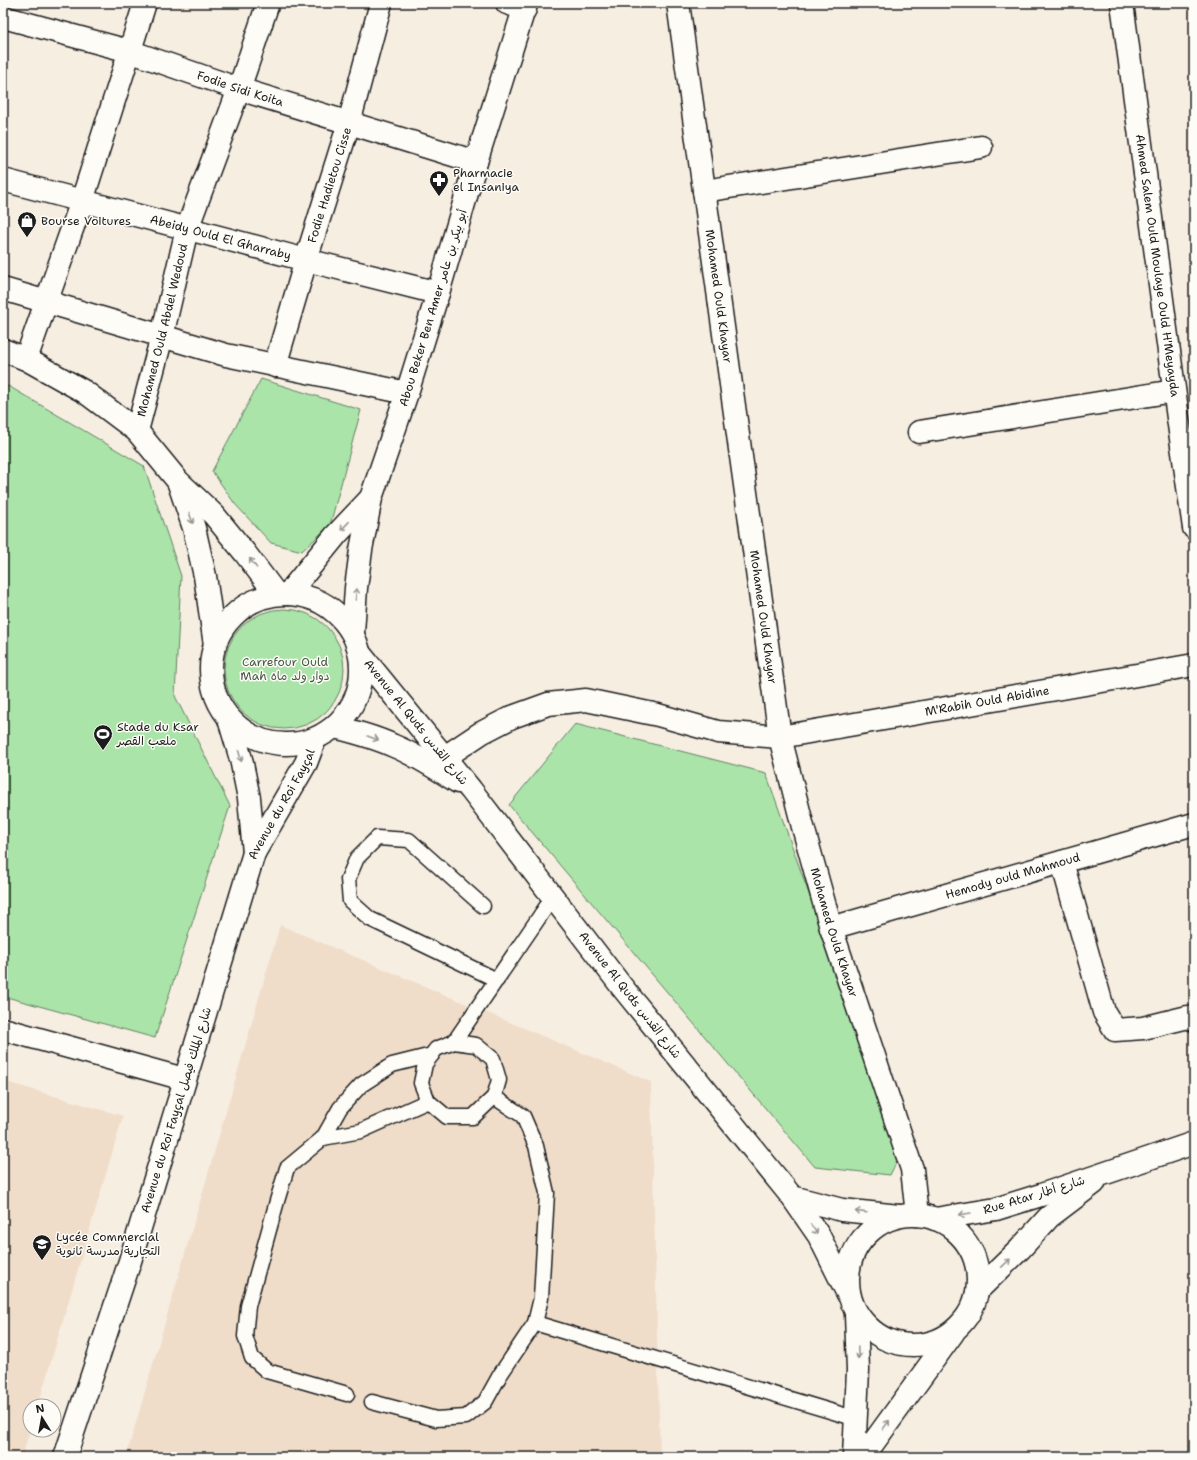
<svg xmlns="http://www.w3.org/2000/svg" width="1197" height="1460" font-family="'Shantell Sans','Playpen Sans Arabic',sans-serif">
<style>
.built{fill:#efddc9}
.green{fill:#aae4a9;stroke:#638062}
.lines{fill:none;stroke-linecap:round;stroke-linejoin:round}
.lane-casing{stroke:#1c1c1c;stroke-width:17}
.street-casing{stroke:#1c1c1c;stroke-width:25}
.secondary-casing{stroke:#1c1c1c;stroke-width:25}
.lane{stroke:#fdfcf7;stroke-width:14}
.street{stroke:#fdfcf7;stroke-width:22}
.secondary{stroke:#fdfcf7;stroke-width:22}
.oneway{stroke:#989794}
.labels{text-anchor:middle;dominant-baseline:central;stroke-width:3;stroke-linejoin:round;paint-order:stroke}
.street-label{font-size:12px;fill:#1c1c1c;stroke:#fdfcf7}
.poi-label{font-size:12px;fill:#1c1c1c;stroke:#fdfcf7;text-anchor:start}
.park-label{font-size:12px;fill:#475846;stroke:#fdfcf7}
</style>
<rect width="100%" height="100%" fill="#f7eee2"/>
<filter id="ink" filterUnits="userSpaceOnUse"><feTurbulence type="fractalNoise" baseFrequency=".025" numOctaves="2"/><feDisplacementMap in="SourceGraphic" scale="8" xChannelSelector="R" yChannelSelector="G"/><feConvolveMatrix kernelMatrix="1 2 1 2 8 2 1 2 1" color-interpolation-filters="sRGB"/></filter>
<g filter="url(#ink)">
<g class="built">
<polygon points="280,925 651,1082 660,1457 126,1457"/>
<polygon points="3,1081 123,1116 38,1406 30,1406 30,1430 22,1457 3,1457"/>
</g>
<g class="green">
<polygon points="261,379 361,410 330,525 302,551 271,543 235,504 212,471"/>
<polygon points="3,385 10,387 144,466 181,576 175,696 230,806 155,1038 3,996"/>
<circle cx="284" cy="669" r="60"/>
<polygon points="575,724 766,773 901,1153 890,1175 815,1167 509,805"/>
</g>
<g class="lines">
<defs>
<g id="lane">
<polyline points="483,906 409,840 377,838 357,858 348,879 350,901 370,919 497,980"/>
<polygon points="454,1042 476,1045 493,1059 499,1080 494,1097 473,1117 447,1117 428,1101 421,1083 425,1064 436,1049"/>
<polyline points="454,1042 553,897"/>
<polyline points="323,1138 340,1108 361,1085 392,1065 432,1055"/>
<polyline points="535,1323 857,1419"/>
<polyline points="347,1394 267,1371 252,1358 245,1336 248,1306 277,1201 287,1168 323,1138 361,1131 428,1101"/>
<polyline points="372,1402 436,1419 466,1417 485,1402 500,1375 535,1323 541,1298 547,1193 536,1146 523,1116 494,1097"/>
</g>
<g id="street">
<polyline points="507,3 525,9"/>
<path id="s1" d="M678,3l102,734 23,90 28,101 81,241 5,46"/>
<path id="s2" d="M1122,3l56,415 16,110"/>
<path id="s3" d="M3,17l126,34 110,38 237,73"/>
<path id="s4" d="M3,180l303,80 132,33"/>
<polyline points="704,191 981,147"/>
<polyline points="3,289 226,355 407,393"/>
<polyline points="26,359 82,201 145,3"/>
<path id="s5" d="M275,366l31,-106 43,-137 32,-120"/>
<path id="s6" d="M137,431l25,-95 25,-107 52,-140 29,-86"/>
<polyline points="919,432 1174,391"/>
<path id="s7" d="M445,757l36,-24 31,-16 36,-13 38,-4 72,15 60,17 62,5 414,-72"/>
<polyline points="1062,862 1104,1012 1115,1030 1143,1028 1188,1017 1194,1020"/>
<path id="s8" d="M831,928l363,-104"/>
<polyline points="3,1029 184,1079"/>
</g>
<g id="secondary">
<polyline points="3,350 26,359 85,392 137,431 178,481 214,515 245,553 276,594"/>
<polyline points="179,484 194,528 205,576 215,645"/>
<polyline points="288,594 336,535 371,498"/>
<circle cx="286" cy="669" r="75"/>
<polyline points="353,633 356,588 361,550 371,498 407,393 438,293 476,162 526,3"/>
<polyline points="361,655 471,790 622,987 792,1197 819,1236 848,1294"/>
<polyline points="229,719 241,759 249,798 254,853"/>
<path d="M335,727c20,5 40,10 59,19 22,9 43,23 64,36"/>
<polyline points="792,1197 842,1210 899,1216"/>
<circle cx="913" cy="1280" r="65"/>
<polyline points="935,1219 996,1209 1041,1195 1194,1143"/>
<polyline points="978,1290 1020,1249 1049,1217 1094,1183"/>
<path id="s9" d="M65,1457l65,-196 124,-408 52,-90 9,-24"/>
<polyline points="854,1457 858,1370 856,1314"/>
<polyline points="863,1457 953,1333"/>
</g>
</defs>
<use href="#lane" class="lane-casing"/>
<use href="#street" class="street-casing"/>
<use href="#secondary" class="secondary-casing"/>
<use href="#lane" class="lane"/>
<use href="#street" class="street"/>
<use href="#secondary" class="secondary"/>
</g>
<defs><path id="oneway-shaft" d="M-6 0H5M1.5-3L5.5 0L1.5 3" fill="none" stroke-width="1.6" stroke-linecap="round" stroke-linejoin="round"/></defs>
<g class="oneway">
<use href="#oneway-shaft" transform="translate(191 518) rotate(72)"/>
<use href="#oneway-shaft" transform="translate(345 526) rotate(133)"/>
<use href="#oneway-shaft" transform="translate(253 563) rotate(-127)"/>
<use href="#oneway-shaft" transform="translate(356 594) rotate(-85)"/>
<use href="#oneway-shaft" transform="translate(373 738) rotate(20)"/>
<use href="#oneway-shaft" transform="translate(240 756) rotate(75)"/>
<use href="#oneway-shaft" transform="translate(861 1212) rotate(-173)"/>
<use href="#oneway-shaft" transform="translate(965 1214) rotate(171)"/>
<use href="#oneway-shaft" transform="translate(814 1229) rotate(55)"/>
<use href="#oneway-shaft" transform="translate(1006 1263) rotate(-44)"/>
<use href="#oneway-shaft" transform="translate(858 1353) rotate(88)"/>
<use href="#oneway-shaft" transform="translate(886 1425) rotate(-54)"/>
</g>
</g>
<defs>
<symbol id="pharmacy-pin" viewBox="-11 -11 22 30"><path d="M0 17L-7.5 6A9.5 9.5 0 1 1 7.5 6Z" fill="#1c1c1c" stroke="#fdfcf7"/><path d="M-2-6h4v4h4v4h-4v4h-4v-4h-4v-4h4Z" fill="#fff"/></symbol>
<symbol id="shop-pin" viewBox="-11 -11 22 30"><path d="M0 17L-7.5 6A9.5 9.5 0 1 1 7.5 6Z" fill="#1c1c1c" stroke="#fdfcf7"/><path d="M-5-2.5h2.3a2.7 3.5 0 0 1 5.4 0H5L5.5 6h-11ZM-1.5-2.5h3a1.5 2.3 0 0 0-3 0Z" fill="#fff"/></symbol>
<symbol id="stadium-pin" viewBox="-11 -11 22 30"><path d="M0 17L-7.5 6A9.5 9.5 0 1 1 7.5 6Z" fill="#1c1c1c" stroke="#fdfcf7"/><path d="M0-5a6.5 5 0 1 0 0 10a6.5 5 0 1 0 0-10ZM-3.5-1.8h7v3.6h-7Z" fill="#fff"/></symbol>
<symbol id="school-pin" viewBox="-11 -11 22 30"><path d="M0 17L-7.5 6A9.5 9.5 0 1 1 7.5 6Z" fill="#1c1c1c" stroke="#fdfcf7"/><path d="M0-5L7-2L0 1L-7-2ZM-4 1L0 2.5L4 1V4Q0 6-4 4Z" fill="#fff"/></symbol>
</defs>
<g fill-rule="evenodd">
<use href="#pharmacy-pin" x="428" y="169" width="22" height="30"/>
<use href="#shop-pin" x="16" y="210" width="22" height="30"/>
<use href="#stadium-pin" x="92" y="723" width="22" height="30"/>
<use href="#school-pin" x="31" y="1233" width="22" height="30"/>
</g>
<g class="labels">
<g class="street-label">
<text stroke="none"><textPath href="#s3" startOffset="248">Fodie Sidi Koita</textPath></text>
<text stroke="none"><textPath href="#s5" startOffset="189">Fodie Hadietou Cisse</textPath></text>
<text stroke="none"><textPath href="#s4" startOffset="225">Abeidy Ould El Gharraby</textPath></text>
<text stroke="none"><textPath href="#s2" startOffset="265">Ahmed Salem Ould Moulaye Ould H'Meyayda</textPath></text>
<text stroke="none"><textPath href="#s1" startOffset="296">Mohamed Ould Khayar</textPath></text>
<text transform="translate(433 308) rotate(-73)">Abou Beker Ben Amer أبو بيكر بن عامر</text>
<text stroke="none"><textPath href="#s6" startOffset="104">Mohamed Ould Abdel Wedoud</textPath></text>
<text stroke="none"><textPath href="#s1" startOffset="620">Mohamed Ould Khayar</textPath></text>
<text stroke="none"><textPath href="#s7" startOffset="563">M'Rabih Ould Abidine</textPath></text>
<text transform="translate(416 722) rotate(51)">Avenue Al Quds شارع القدس</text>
<text stroke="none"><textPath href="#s9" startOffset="689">Avenue du Roi Fayçal</textPath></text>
<text stroke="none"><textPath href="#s8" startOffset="189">Hemody ould Mahmoud</textPath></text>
<text stroke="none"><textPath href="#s1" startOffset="944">Mohamed Ould Khayar</textPath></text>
<text transform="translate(630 995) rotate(52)">Avenue Al Quds شارع القدس</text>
<text transform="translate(176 1110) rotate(-73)">Avenue du Roi Fayçal شارع الملك فيصل</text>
<text transform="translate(1034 1195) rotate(-17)">Rue Atar شارع أطار</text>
</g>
<g class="poi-label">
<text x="453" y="173">Pharmacie<tspan x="453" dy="14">el Insaniya</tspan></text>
<text x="41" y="221">Bourse Voitures</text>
<text x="117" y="727">Stade du Ksar<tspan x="117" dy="14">ملعب القصر</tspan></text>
<text x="56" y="1237">Lycée Commercial<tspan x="56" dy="14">التجارية مدرسة ثانوية</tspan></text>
</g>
<g class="park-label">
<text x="285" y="662">Carrefour Ould<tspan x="285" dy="14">Mah دوار ولد ماه</tspan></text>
</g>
</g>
<rect width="1197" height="1460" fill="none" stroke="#fdfcf7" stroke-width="16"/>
<rect x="8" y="8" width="1181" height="1444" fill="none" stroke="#1c1c1c" stroke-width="1.5" filter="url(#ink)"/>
<g transform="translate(42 1418) rotate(349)"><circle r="19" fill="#fdfcf7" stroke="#a3a29f"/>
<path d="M0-3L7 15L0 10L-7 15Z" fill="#1c1c1c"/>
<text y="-6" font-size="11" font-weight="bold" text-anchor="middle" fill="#1c1c1c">N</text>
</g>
</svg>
